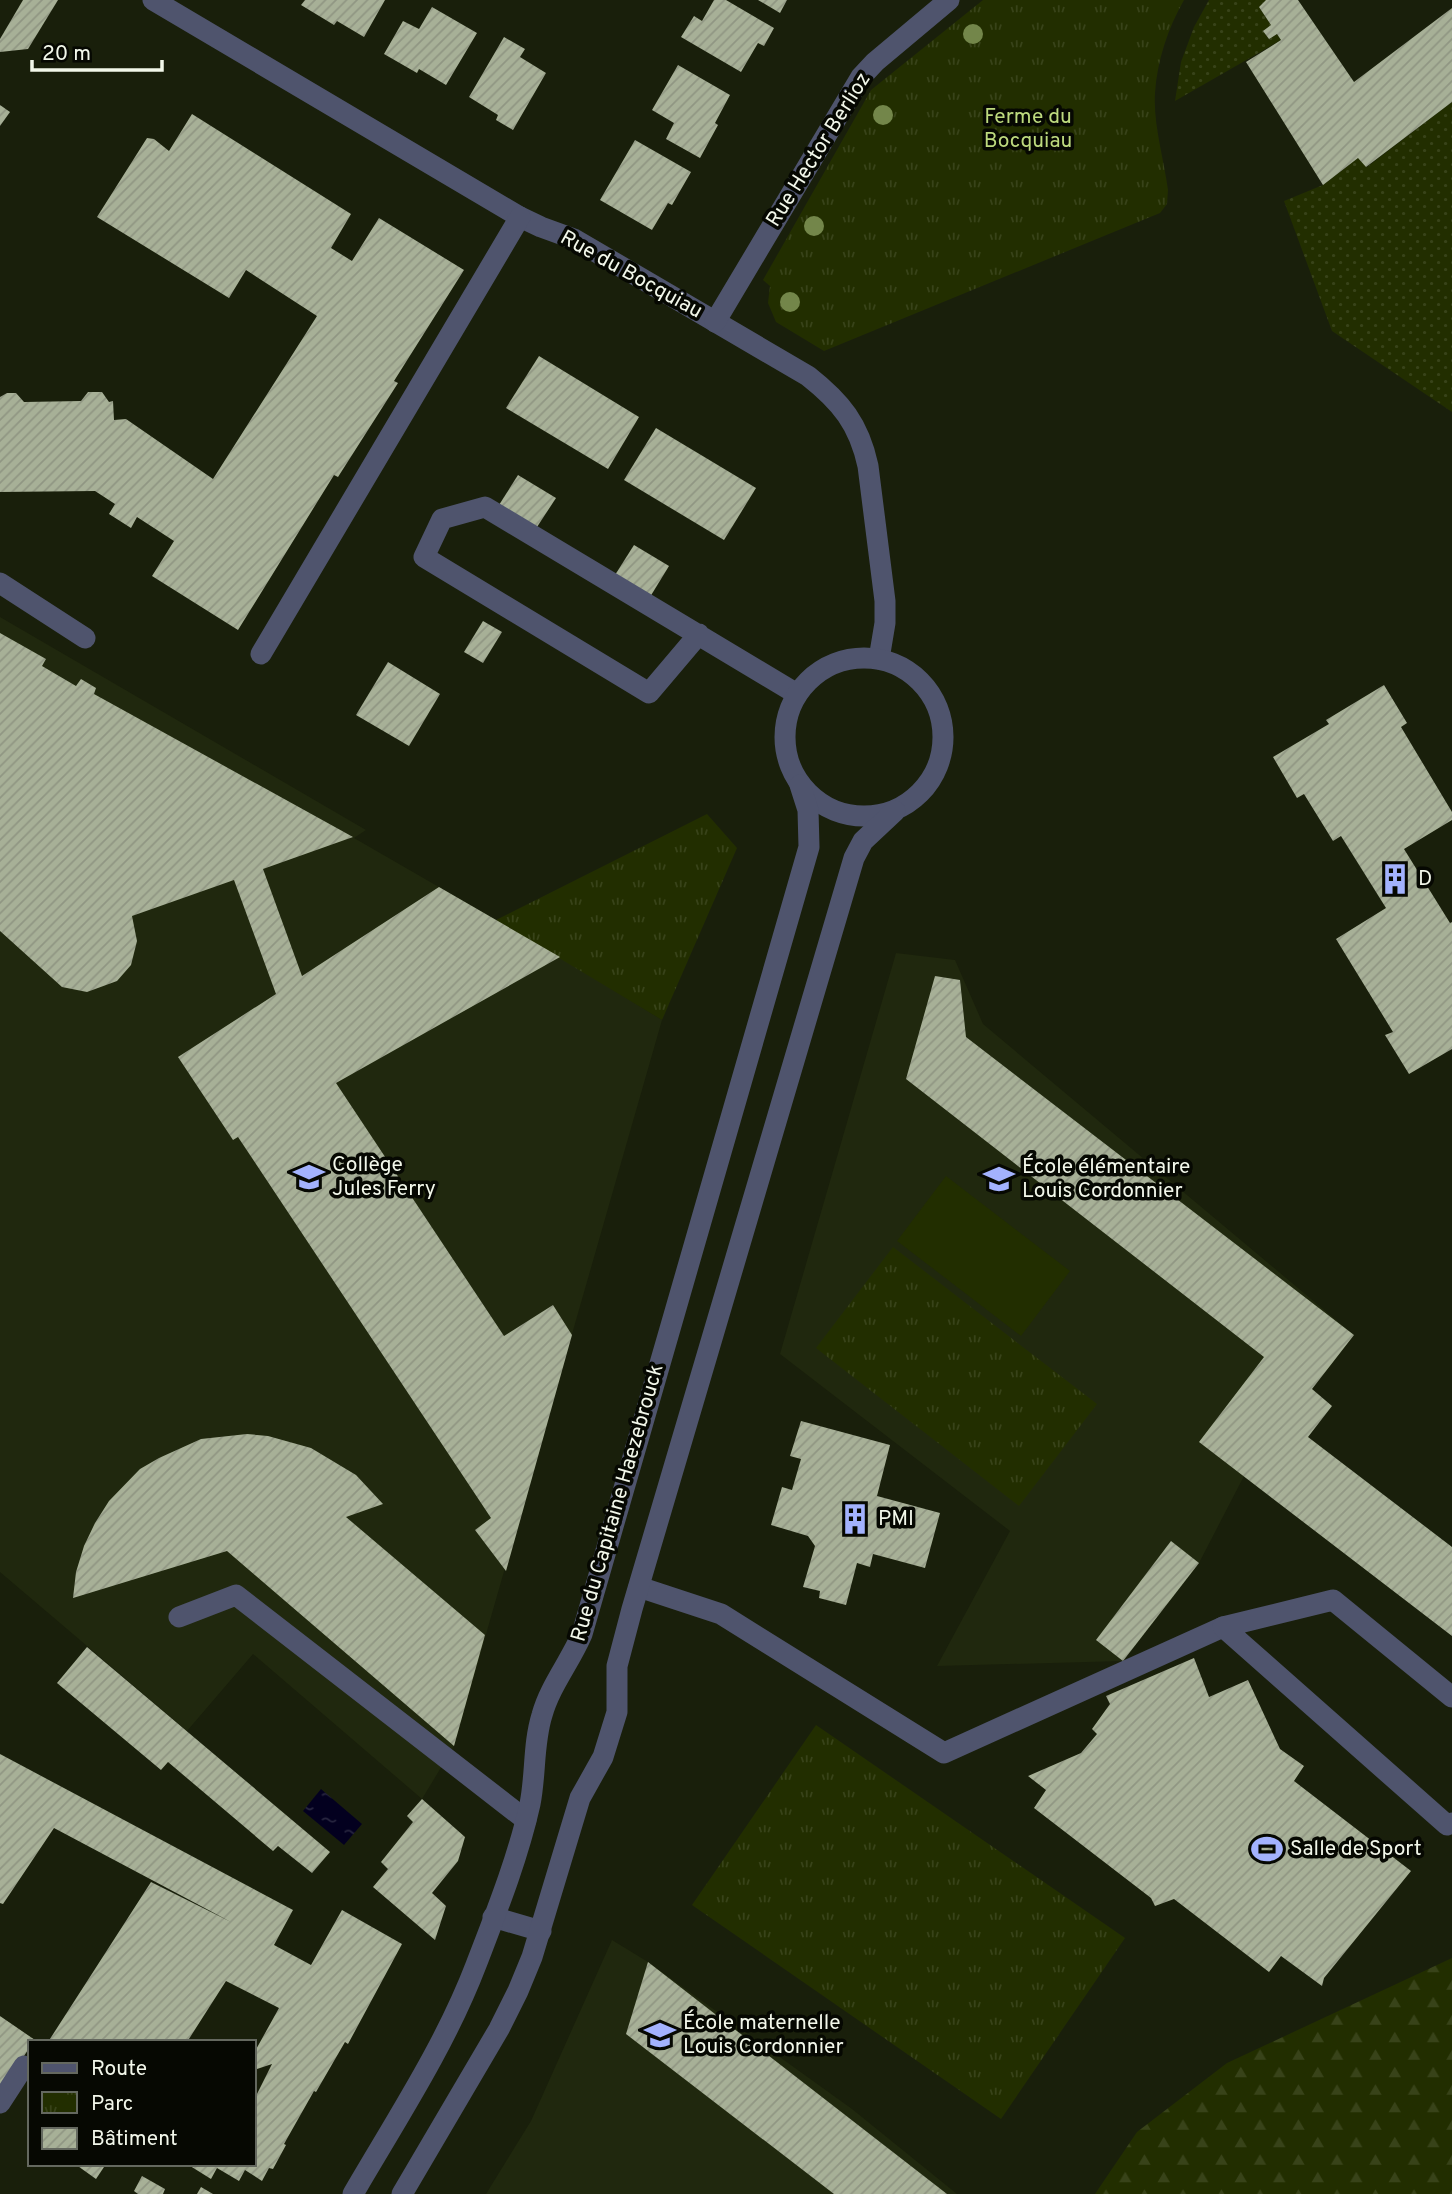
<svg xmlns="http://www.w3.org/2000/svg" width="1452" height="2194" font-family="Overpass,sans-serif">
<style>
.built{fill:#20280e}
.grass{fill:url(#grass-dots)}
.forest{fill:url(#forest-firs)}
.park{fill:url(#park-tufts)}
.pitch{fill:#222e00}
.water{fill:url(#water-ripples)}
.building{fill:url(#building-hatch)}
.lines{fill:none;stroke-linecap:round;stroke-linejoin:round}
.minor{stroke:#4f546d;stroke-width:21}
.tree{fill:#73864a}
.labels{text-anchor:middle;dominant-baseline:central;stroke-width:7;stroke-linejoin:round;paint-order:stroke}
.park-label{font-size:21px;fill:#bdda7e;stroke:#060802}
.street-label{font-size:21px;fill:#f2f7ea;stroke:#060802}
.poi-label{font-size:21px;fill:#f2f7ea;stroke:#060802;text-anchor:start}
</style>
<defs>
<pattern id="grass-dots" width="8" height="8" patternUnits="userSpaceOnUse" patternTransform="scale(1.75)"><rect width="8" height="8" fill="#222e00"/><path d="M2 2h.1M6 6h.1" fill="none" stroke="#384319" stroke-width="1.8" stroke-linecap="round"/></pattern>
<pattern id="forest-firs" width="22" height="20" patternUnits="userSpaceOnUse" patternTransform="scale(1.75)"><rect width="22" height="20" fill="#222e00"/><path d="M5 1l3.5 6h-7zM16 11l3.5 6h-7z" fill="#384319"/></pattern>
<pattern id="park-tufts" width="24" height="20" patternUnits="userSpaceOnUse" patternTransform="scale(1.75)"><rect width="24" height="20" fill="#222e00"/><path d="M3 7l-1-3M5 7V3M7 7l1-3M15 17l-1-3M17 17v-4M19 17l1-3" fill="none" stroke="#384319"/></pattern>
<pattern id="water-ripples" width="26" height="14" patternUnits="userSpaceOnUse" patternTransform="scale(1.75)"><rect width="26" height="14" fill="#03001f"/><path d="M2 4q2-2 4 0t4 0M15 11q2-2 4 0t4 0" fill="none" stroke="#282640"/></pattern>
<pattern id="building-hatch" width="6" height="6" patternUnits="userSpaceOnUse" patternTransform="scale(1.75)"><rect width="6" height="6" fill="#a7b097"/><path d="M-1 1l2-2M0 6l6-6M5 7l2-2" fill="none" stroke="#909683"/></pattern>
</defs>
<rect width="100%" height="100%" fill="#191f0b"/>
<g class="built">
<polygon points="0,617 366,830 354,838 560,957 662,1020 454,1746 422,1799 253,1654 187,1731 0,1572"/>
<polygon points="896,953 955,960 983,1024 1354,1335 1244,1476 1199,1563 1123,1661 937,1666 1010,1531 780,1354"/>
<polygon points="612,1940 648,1962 852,2109 957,2194 486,2194 531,2121"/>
</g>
<g class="grass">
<polygon points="1209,0 1266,0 1259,7 1271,25 1263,31 1269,39 1277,34 1281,40 1175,101 1181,62 1194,27"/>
<polygon points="1452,102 1452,412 1332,331 1284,201 1323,185 1358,158 1367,167"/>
</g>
<polygon class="forest" points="1452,1958 1452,2194 1095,2194 1137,2132 1227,2063"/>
<g class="park">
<path d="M983,0h201c-16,28 -27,61 -29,93 -2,31 9,66 13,97l-1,14 -7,9 -336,138 -48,-29 -8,-19 2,-17 -7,-6 108,-190z"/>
<polygon points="707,814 737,848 662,1020 496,920"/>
<polygon points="893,1247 1097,1404 1019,1506 816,1348"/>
<polygon points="816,1725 1125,1938 1001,2119 692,1905"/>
</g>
<polygon class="pitch" points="946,1176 1070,1271 1021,1336 897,1241"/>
<polygon class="water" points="321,1789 362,1824 344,1845 303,1811"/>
<g class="building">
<polygon points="23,0 58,0 28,49 0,52 0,39"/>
<polygon points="305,0 385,0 364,37 337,21 334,25 301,5"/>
<polygon points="714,0 726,0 774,28 764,46 758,43 741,72 681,37 694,16 702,21"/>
<polygon points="758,0 787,0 780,13"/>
<polygon points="1266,0 1298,0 1354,82 1452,8 1452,102 1366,167 1358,158 1323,185 1246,62 1281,40 1277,34 1269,39 1263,31 1271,25 1259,7"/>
<polygon points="432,7 477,33 446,85 419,69 417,73 384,54 403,21 419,29"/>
<polygon points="504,37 525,49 520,57 546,73 513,130 496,120 498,115 469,97"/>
<polygon points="678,65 730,95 715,123 718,125 700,158 666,139 674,123 652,110"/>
<polygon points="0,105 10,112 0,126"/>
<polygon points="192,114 351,214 331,248 352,261 379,218 464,270 394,381 398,383 338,477 334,475 238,630 152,576 174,541 137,517 131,528 109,514 115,504 95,491 0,492 0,397 7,393 16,393 24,402 81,401 88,392 102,392 109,402 113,401 114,420 126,419 213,479 317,316 246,270 229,298 97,217 147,138 154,139 169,151"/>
<polygon points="635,140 691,172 672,205 668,203 652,230 600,200"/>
<polygon points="539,356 639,417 608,469 506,408"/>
<polygon points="656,428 756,488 724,540 624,480"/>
<polygon points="518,475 556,498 537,527 499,505"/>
<polygon points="634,545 669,566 650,597 615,575"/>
<polygon points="483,621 502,632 483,663 464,652"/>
<polygon points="0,633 46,659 42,666 76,686 81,679 96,688 94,694 353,837 263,869 302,976 439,887 560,957 336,1083 504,1336 553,1305 572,1335 506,1571 475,1530 491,1518 238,1137 233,1140 178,1057 276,994 234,880 132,916 137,941 131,965 117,981 87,992 62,987 0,931"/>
<polygon points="388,662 440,694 409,746 356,715"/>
<polygon points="1384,685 1407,723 1401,727 1452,812 1452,820 1404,849 1450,923 1452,922 1452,1049 1409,1074 1385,1035 1393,1032 1336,939 1386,908 1341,836 1333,841 1304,794 1297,798 1273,757 1329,724 1326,720"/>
<polygon points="935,976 960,980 966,1037 1354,1335 1312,1389 1332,1406 1308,1437 1452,1547 1452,1636 1199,1442 1264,1357 906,1079"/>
<polygon points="801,1421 890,1445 877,1496 940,1513 925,1568 873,1554 870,1567 857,1563 846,1605 819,1598 820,1591 803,1587 815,1546 808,1536 771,1525 782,1487 792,1490 801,1459 790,1456"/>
<polygon points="247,1434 268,1436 311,1448 356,1475 383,1504 346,1517 485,1635 454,1746 227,1551 73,1598 76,1572 84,1546 95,1523 109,1501 140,1469 159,1458 201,1439"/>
<polygon points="1171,1541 1199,1563 1123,1661 1096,1640"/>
<polygon points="87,1647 330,1852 312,1873 278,1846 273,1851 168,1762 161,1770 57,1683"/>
<polygon points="1194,1658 1209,1697 1248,1680 1280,1749 1304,1766 1294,1781 1411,1871 1324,1978 1322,1986 1281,1956 1269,1972 1174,1899 1155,1906 1151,1898 1034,1808 1046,1790 1028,1776 1081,1753 1097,1734 1092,1729 1110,1704 1106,1696"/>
<polygon points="0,1754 293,1910 274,1945 311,1965 342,1910 402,1944 348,2044 345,2042 316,2092 314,2091 284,2144 286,2145 273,2169 269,2168 262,2181 245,2170 239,2181 217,2168 211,2179 187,2164 254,2164 254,2092 257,2094 272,2064 257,2069 254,2067 254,2053 279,2008 226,1981 187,2042 48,2042 151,1882 231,1922 54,1828 3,1904 0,1903"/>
<polygon points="422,1799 465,1837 458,1861 432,1893 446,1906 435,1940 373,1887 388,1869 381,1862 413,1822 407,1816"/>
<polygon points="648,1962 947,2194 834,2194 626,2034"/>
<polygon points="0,2016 35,2040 30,2042 30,2047 0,2092"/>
<polygon points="75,2164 106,2164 96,2179"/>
<polygon points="142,2176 165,2189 163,2194 138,2194 134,2191"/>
<polygon points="201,2187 213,2194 197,2194"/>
</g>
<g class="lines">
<g class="minor">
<path d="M153,0l367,217 21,10 33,12 234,137c33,26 51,48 60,90l17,135v22l-6,36"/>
<polyline points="715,322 861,77 875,62 949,0"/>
<polyline points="0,583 85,638"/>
<polyline points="699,634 649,693 424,557 442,519 485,507 797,694"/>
<polyline points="261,654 520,217"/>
<circle cx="864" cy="737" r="79"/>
<polyline points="639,1587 721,1614 944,1753 1223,1627"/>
<polyline points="179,1617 236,1595 526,1820"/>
<polyline points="1452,1697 1333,1600 1223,1627 1447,1825 1452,1823"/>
<polyline points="493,1917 541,1931"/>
<polyline points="0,2103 24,2066"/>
<path d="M353,2194c43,-74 92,-148 123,-229 20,-52 42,-107 54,-161 6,-30 3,-60 12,-89 8,-29 28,-53 40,-81l227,-787 -1,-37 -8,-25"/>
<polyline points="402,2194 499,2029 518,1991 532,1957 580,1798 603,1757 617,1712 617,1666 632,1609 854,858 863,841 895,811"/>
</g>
</g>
<g class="tree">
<circle cx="973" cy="34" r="10"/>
<circle cx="883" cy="115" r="10"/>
<circle cx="814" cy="226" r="10"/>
<circle cx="790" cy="302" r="10"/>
</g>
<defs>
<symbol id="building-bare" viewBox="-9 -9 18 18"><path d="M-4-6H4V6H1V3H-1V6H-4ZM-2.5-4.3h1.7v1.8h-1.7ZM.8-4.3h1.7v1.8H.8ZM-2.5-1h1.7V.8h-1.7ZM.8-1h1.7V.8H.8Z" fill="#a3b2fd" stroke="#060802" stroke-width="2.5" paint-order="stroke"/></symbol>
<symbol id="school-bare" viewBox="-9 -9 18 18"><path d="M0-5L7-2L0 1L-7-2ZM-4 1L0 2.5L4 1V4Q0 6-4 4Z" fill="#a3b2fd" stroke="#060802" stroke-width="2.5" paint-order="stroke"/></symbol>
<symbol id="stadium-bare" viewBox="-9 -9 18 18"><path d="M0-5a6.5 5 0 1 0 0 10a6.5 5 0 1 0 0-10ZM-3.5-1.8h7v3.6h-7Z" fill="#a3b2fd" stroke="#060802" stroke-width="2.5" paint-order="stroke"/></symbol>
</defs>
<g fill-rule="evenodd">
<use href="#building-bare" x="1373" y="857" width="44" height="44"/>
<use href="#school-bare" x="287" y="1155" width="44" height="44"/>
<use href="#school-bare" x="977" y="1157" width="44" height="44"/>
<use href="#building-bare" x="833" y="1497" width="44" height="44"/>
<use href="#stadium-bare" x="1245" y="1827" width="44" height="44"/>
<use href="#school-bare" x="638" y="2013" width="44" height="44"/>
</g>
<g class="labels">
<g class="park-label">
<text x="1028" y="117">Ferme du<tspan x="1028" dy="24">Bocquiau</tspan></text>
</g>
<g class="street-label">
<text transform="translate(819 150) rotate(-58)">Rue Hector Berlioz</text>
<text transform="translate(631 275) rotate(29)">Rue du Bocquiau</text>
<text transform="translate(618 1503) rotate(-74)">Rue du Capitaine Haezebrouck</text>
</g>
<g class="poi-label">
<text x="1418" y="879">D</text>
<text x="332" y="1165">Collège<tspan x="332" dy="24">Jules Ferry</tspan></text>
<text x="1022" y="1167">École élémentaire<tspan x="1022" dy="24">Louis Cordonnier</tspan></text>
<text x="878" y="1519">PMI</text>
<text x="1290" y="1849">Salle de Sport</text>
<text x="683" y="2023">École maternelle<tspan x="683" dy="24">Louis Cordonnier</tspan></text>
</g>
</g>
<rect x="28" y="2040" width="228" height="126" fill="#060802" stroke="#64685f" stroke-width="2"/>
<rect x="42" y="2063" width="35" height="10" fill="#4f546d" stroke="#64685f" stroke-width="2"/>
<text x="91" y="2075" font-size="21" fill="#f2f7ea">Route</text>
<rect x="42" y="2092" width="35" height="21" fill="url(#park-tufts)" stroke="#64685f" stroke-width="2"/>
<text x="91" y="2110" font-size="21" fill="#f2f7ea">Parc</text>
<rect x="42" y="2128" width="35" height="21" fill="url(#building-hatch)" stroke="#64685f" stroke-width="2"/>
<text x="91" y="2145" font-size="21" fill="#f2f7ea">Bâtiment</text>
<path d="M32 60v10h130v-10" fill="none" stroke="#f2f7ea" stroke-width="3.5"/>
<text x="42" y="60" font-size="21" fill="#f2f7ea" stroke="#060802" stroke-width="5" paint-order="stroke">20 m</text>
</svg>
